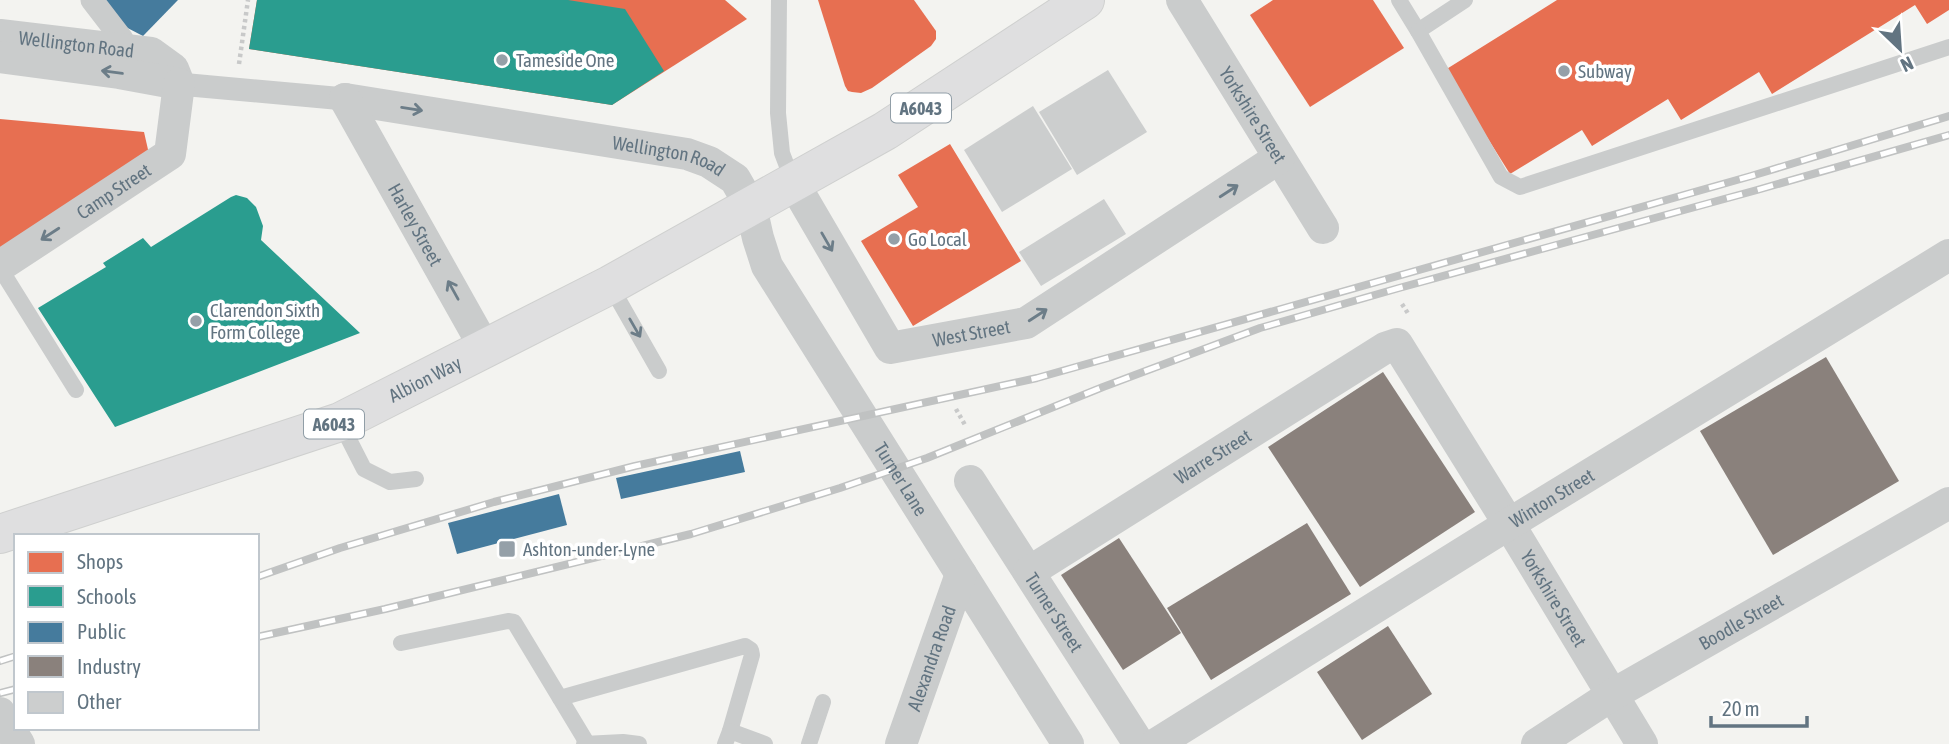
<svg xmlns="http://www.w3.org/2000/svg" width="1949" height="744" font-family="'Asap Condensed',sans-serif">
<style>
.shops{fill:#e76f51}
.schools{fill:#2a9d8f}
.public{fill:#457b9d}
.industry{fill:#8a817c}
.building{fill:#cccece}
.lines{fill:none;stroke-linecap:round;stroke-linejoin:round}
.trunk-casing{stroke:#cfd0cf;stroke-width:40}
.path{stroke:#c8c9c9;stroke-width:4.5;stroke-dasharray:3.5 3.5;stroke-linecap:butt}
.service{stroke:#cacccc;stroke-width:16}
.pedestrian{stroke:#cacccc;stroke-width:23}
.minor{stroke:#cacccc;stroke-width:32}
.trunk{stroke:#dfdfe0;stroke-width:38}
.rail-casing{stroke:#c0c2c2;stroke-width:8}
.rail{stroke:#fff;stroke-width:5;stroke-dasharray:16;stroke-linecap:butt}
.oneway{stroke:#6c7d88}
.poi-dot{fill:#95a0a8;stroke:#fff;stroke-width:2.5}
.labels{text-anchor:middle;dominant-baseline:central;stroke-width:7;stroke-linejoin:round;paint-order:stroke}
.shield{fill:#fff;stroke:#919ea7;stroke-width:2}
.shield-label{font-size:18px;font-weight:bold;fill:#627481}
.street-label{font-size:19px;fill:#627481;stroke:#fff}
.poi-label{font-size:19px;fill:#627481;stroke:#fff;text-anchor:start}
</style>
<rect width="100%" height="100%" fill="#f3f3f0"/>
<g class="shops">
<polygon points="257,0 725,0 747,19 612,105 249,49"/>
<polygon points="818,0 914,0 936,31 936,39 931,46 872,88 861,93 852,92 848,91 845,86"/>
<polygon points="1273,0 1373,0 1404,48 1310,107 1250,15"/>
<polygon points="1557,0 1949,0 1949,10 1927,24 1915,5 1772,94 1759,72 1681,120 1668,99 1592,146 1582,130 1510,174 1445,70"/>
<polygon points="0,119 144,132 149,154 0,253"/>
<polygon points="950,144 1021,261 913,326 861,241 918,207 898,175"/>
</g>
<g class="schools">
<polygon points="257,0 568,0 625,9 664,71 612,105 249,49"/>
<polygon points="236,195 247,198 256,207 263,226 261,240 360,333 115,427 38,308 106,267 103,263 143,238 151,247 231,197"/>
</g>
<g class="public">
<polygon points="99,0 178,0 143,36 116,22"/>
<polygon points="740,451 745,472 621,499 616,478"/>
<polygon points="559,494 567,525 457,554 448,523"/>
</g>
<g class="industry">
<polygon points="1826,357 1899,481 1773,555 1700,431"/>
<polygon points="1383,372 1475,512 1360,587 1268,447"/>
<polygon points="1307,523 1351,594 1211,680 1167,608"/>
<polygon points="1119,538 1181,633 1123,670 1061,575"/>
<polygon points="1388,626 1432,694 1362,740 1317,672"/>
</g>
<g class="building">
<polygon points="1108,70 1147,132 1077,175 1039,112"/>
<polygon points="1033,106 1072,169 1002,212 964,150"/>
<polygon points="1104,199 1126,234 1041,286 1019,252"/>
</g>
<g class="lines">
<defs>
<g id="trunk">
<path id="s12" d="M0,534l340,-112 270,-137 275,-154 200,-131"/>
</g>
</defs>
<use href="#trunk" class="trunk-casing"/>
<g class="path">
<polyline points="239,64 248,0"/>
<polyline points="1402,304 1409,315"/>
<polyline points="956,409 965,425"/>
</g>
<g class="service">
<polyline points="779,0 778,113 782,153 793,182"/>
<polyline points="1399,0 1418,31 1465,0"/>
<polyline points="1418,31 1501,177 1520,187 1949,47"/>
<polyline points="0,268 76,390"/>
<polyline points="610,285 659,371"/>
<polyline points="340,422 364,469 390,482 416,479"/>
<polyline points="401,643 508,621 514,622 587,743"/>
<polyline points="560,698 745,646 751,650 752,655 730,731"/>
<polyline points="584,744 623,742 639,744"/>
<polyline points="725,744 730,731 765,744"/>
<polyline points="809,744 823,702"/>
</g>
<g class="pedestrian">
<polyline points="92,0 122,39 121,48"/>
<polyline points="179,84 345,99"/>
</g>
<g class="minor">
<path id="s1" d="M1182,0l141,228"/>
<path id="s2" d="M0,35l151,18 22,16 6,15"/>
<polyline points="0,57 119,73 179,84"/>
<path id="s3" d="M345,99l342,55 22,8 26,17 16,28 7,31 9,28 301,478"/>
<path id="s4" d="M345,99l141,251"/>
<path id="s5" d="M793,182l97,166 136,-25 253,-165"/>
<path id="s6" d="M0,266l170,-112 9,-70"/>
<path id="s7" d="M970,481l169,263"/>
<path id="s8" d="M1029,572l356,-224 12,-4 112,180 133,220"/>
<polyline points="0,713 19,744"/>
<path id="s9" d="M901,744l60,-170"/>
<path id="s10" d="M1156,744l353,-220 440,-269"/>
<path id="s11" d="M1537,744l75,-49 337,-192"/>
</g>
<use href="#trunk" class="trunk"/>
<defs>
<g id="rail">
<polyline points="257,577 340,548 494,502 635,466 1037,378 1751,176 1949,116"/>
<polyline points="257,637 385,609 691,534 840,488 927,458 1103,387 1260,328 1399,288 1757,190 1949,135"/>
<polyline points="0,661 16,656"/>
<polyline points="0,693 16,689"/>
</g>
</defs>
<use href="#rail" class="rail-casing"/>
<use href="#rail" class="rail"/>
</g>
<defs><path id="oneway-shaft" d="M-6 0H5M1.5-3L5.5 0L1.5 3" fill="none" stroke-width="1.6" stroke-linecap="round" stroke-linejoin="round" transform="scale(1.75)"/></defs>
<g class="oneway">
<use href="#oneway-shaft" transform="translate(112 72) rotate(-172)"/>
<use href="#oneway-shaft" transform="translate(412 109) rotate(9)"/>
<use href="#oneway-shaft" transform="translate(1229 191) rotate(-33)"/>
<use href="#oneway-shaft" transform="translate(50 234) rotate(147)"/>
<use href="#oneway-shaft" transform="translate(827 242) rotate(60)"/>
<use href="#oneway-shaft" transform="translate(453 290) rotate(-119)"/>
<use href="#oneway-shaft" transform="translate(1038 315) rotate(-33)"/>
<use href="#oneway-shaft" transform="translate(635 328) rotate(60)"/>
</g>
<g class="poi-dot">
<circle cx="502" cy="60" r="7"/>
<circle cx="1564" cy="71" r="7"/>
<circle cx="894" cy="239" r="7"/>
<circle cx="196" cy="321" r="7"/>
<rect x="498" y="540" width="18" height="18" rx="3.5"/>
</g>
<g class="labels">
<g class="shield">
<rect x="891" y="93.5" width="60" height="29" rx="5"/>
<rect x="304" y="409.5" width="60" height="29" rx="5"/>
</g>
<g class="shield-label">
<text x="921" y="108">A6043</text>
<text x="334" y="424">A6043</text>
</g>
<g class="street-label">
<text stroke="none"><textPath href="#s2" startOffset="77">Wellington Road</textPath></text>
<text stroke="none"><textPath href="#s1" startOffset="135">Yorkshire Street</textPath></text>
<text stroke="none"><textPath href="#s3" startOffset="329">Wellington Road</textPath></text>
<text stroke="none"><textPath href="#s6" startOffset="136">Camp Street</textPath></text>
<text stroke="none"><textPath href="#s4" startOffset="144">Harley Street</textPath></text>
<text stroke="none"><textPath href="#s5" startOffset="275">West Street</textPath></text>
<text stroke="none"><textPath href="#s12" startOffset="453">Albion Way</textPath></text>
<text stroke="none"><textPath href="#s8" startOffset="217">Warre Street</textPath></text>
<text stroke="none"><textPath href="#s3" startOffset="746">Turner Lane</textPath></text>
<text stroke="none"><textPath href="#s10" startOffset="466">Winton Street</textPath></text>
<text stroke="none"><textPath href="#s8" startOffset="732">Yorkshire Street</textPath></text>
<text stroke="none"><textPath href="#s7" startOffset="156">Turner Street</textPath></text>
<text stroke="none"><textPath href="#s11" startOffset="238">Boodle Street</textPath></text>
<text stroke="none"><textPath href="#s9" startOffset="91">Alexandra Road</textPath></text>
</g>
<g class="poi-label">
<text x="516" y="60">Tameside One</text>
<text x="1578" y="71">Subway</text>
<text x="908" y="239">Go Local</text>
<text x="210" y="310">Clarendon Sixth<tspan x="210" dy="22">Form College</tspan></text>
<text x="523" y="549">Ashton-under-Lyne</text>
</g>
</g>
<rect x="14" y="534" width="245" height="196" fill="#ffffff" stroke="#c0c7cd" stroke-width="2"/>
<rect x="28" y="552" width="35" height="21" fill="#e76f51" stroke="#c0c7cd" stroke-width="2"/>
<text x="77" y="569" font-size="21" fill="#627481">Shops</text>
<rect x="28" y="586" width="35" height="21" fill="#2a9d8f" stroke="#c0c7cd" stroke-width="2"/>
<text x="77" y="604" font-size="21" fill="#627481">Schools</text>
<rect x="28" y="622" width="35" height="21" fill="#457b9d" stroke="#c0c7cd" stroke-width="2"/>
<text x="77" y="639" font-size="21" fill="#627481">Public</text>
<rect x="28" y="656" width="35" height="21" fill="#8a817c" stroke="#c0c7cd" stroke-width="2"/>
<text x="77" y="674" font-size="21" fill="#627481">Industry</text>
<rect x="28" y="692" width="35" height="21" fill="#cccece" stroke="#c0c7cd" stroke-width="2"/>
<text x="77" y="709" font-size="21" fill="#627481">Other</text>
<g transform="translate(1900 49) rotate(155)" stroke="#ffffff" stroke-width="5" paint-order="stroke">
<path d="M0-5L12 26L0 18L-12 26Z" fill="#627481"/>
<text y="-10" font-size="19" font-weight="bold" text-anchor="middle" fill="#627481">N</text>
</g>
<path d="M1711 716v10h96v-10" fill="none" stroke="#627481" stroke-width="3.5"/>
<text x="1722" y="716" font-size="21" fill="#627481" stroke="#ffffff" stroke-width="5" paint-order="stroke">20 m</text>
</svg>
